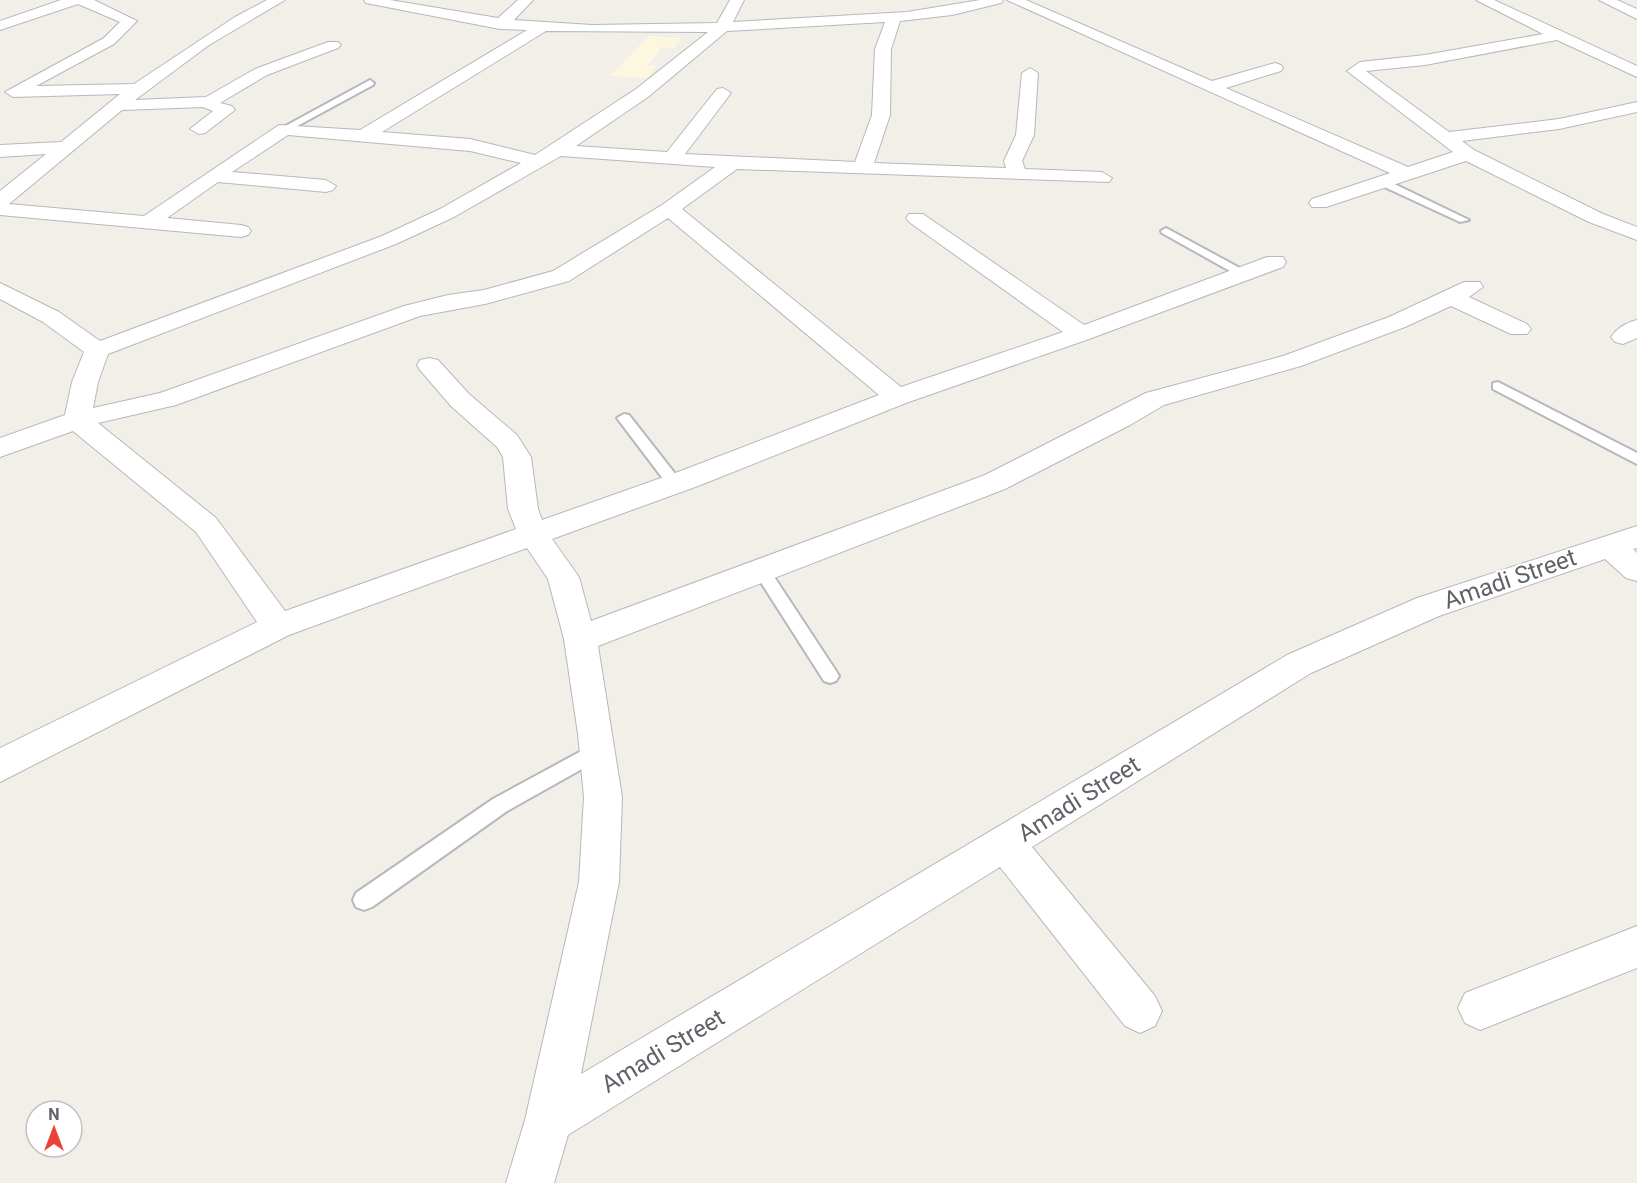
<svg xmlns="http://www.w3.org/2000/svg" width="1637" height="1183" font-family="Roboto,sans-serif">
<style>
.commercial{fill:#fef7e0}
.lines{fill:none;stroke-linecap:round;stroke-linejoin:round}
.service-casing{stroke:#b5b8bc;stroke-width:4}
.minor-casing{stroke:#b5b8bc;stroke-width:2}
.service{fill:#fff;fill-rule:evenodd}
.minor{fill:#fff;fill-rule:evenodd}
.labels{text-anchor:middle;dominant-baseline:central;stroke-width:4.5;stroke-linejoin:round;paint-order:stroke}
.near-street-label{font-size:24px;fill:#5f6368;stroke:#fff}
</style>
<rect width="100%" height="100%" fill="#f1efe8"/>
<polygon class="commercial" points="649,36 682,38 674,48 660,47 657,55 647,65 657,66 647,78 610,76"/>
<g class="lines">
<defs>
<g id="service">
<polygon points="370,80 374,83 373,85 288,131 280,129"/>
<polygon points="1378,180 1386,180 1469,220 1460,222 1378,184"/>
<polygon points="1166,228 1247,272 1249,274 1239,276 1162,233 1161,231"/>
<polygon points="1498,382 1637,453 1637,464 1493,389 1493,383"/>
<polygon points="624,414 629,415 680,480 682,484 680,488 670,488 617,418"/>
<polygon points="761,564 767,566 836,671 839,676 836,681 830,683 824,681 753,570"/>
<polygon points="598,742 605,744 607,750 605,756 507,811 372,907 364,910 356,907 353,900 356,893 493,799"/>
</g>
<g id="minor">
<path d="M61,0h33l43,21 -23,23 -78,42 98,-2 101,-67 32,-17h18l-76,45 -74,55 71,-3 49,-28 73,-27h10l3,3 -3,3 -71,27 -47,28 12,3 3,4 -30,23 -6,1 -9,-5 23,-18 -10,-4 -81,3 -113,94 135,12 135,-91 81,5 167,-100 -27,-1 -134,-26 -2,-3h26l108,18 20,-18h15l-19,20 78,5 125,-2 13,-23h14l-11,22 174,-10 73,-12h23l-2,3 -49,12 -52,6 -9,28 -1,66 -16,48 132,5 -2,-7 12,-26 6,-62 8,-5 8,5 -4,62 -12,26 3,8 77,3 10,6 -3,4 -372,-13 -55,40 219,178 162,-55 -154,-110 -3,-4 3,-4h14l161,111 183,-68h16l3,5 -3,5 -194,72 -183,64 -208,83 -146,53 27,38 12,44 394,-146 161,-82 137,-37 106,-39 75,-35h16l3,5 -14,10 58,27 4,5 -4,5h-16l-60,-28 -46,21 -104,39 -137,39 -34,20 -125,64 -407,157 24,151 -3,85 -38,192 706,-419 130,-57 220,-72v22l-4,1 4,4v28l-11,-3 -21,-19 -166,57 -128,57 -279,174 123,149 7,15 -7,15 -15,7 -15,-7 -125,-159 -432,268 -14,48h-48l19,-63 54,-238 5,-85 -6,-63 -14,-95 -16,-60 -21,-31 -238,87 -289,147v-34l257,-126 -61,-90 -123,-101 -73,26v-19l65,-23 7,-33 12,-30 -41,-30 -43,-23v-16l59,29 41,29 282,-105 58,-27 81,-46 -51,-12 -182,-16 -56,37 94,8 10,6 -3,4 -7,2 -108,-10 -51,36 74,7 7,2 3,4 -3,4 -7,2 -241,-22v-24l46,-37 -46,3v-12l61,-3 59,-48 -107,3 -8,-5 99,-54 16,-16 -42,-18 -78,26v-9zM885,22l-10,27 -3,66 -17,47 -170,-8 46,-61 -8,-5 -6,1 -50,63 -91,-6 72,-49 79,-66zM546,31l162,1 -72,57 -101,66 -65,-16 -88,-7zM561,156l154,11 -53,38 -109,66 -69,19 -36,5 -44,11 -244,87 -67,15 5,-26 10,-28 288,-110 58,-27zM668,218l211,177 -201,77 -136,48 -4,-11 -7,-52 -14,-22 -48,-41 -31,-34 -9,-2 -9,2 -3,5 3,5 31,36 46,41 6,10 5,52 8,20 -231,82 -69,-93 -118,-95 78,-18 244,-89 65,-12 84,-23z"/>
<polygon points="1007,0 1026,0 1212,81 1275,63 1281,65 1283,68 1281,71 1226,88 1408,167 1453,152 1347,71 1360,62 1425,55 1543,34 1476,0 1494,0 1637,66 1637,77 1557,40 1425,65 1366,71 1449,132 1559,119 1637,102 1637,112 1559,129 1462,141 1474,150 1603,214 1637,227 1637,240 1589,222 1466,161 1326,207 1312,207 1309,203 1312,199 1390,173"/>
<polygon points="1599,0 1617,0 1637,9 1637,19"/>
<path d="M1637,320v18l-14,6 -8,-2 -4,-5c6,-9 16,-15 26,-17z"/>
<polygon points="1637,926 1637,968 1480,1030 1465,1023 1458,1008 1465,993"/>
</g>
</defs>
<use href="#service" class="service-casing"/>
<use href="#minor" class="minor-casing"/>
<use href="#service" class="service"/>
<use href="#minor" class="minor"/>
</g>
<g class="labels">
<g class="near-street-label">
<text transform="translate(1510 579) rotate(-19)">Amadi Street</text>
<text transform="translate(1079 799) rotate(-32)">Amadi Street</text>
<text transform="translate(663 1051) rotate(-31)">Amadi Street</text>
</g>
</g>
<g transform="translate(54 1129)"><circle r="28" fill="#ffffff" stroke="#bfc1c3" stroke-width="1.5"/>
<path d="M0-4.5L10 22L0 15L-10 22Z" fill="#ea4335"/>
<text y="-9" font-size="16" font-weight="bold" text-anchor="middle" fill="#5f6368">N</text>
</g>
</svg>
